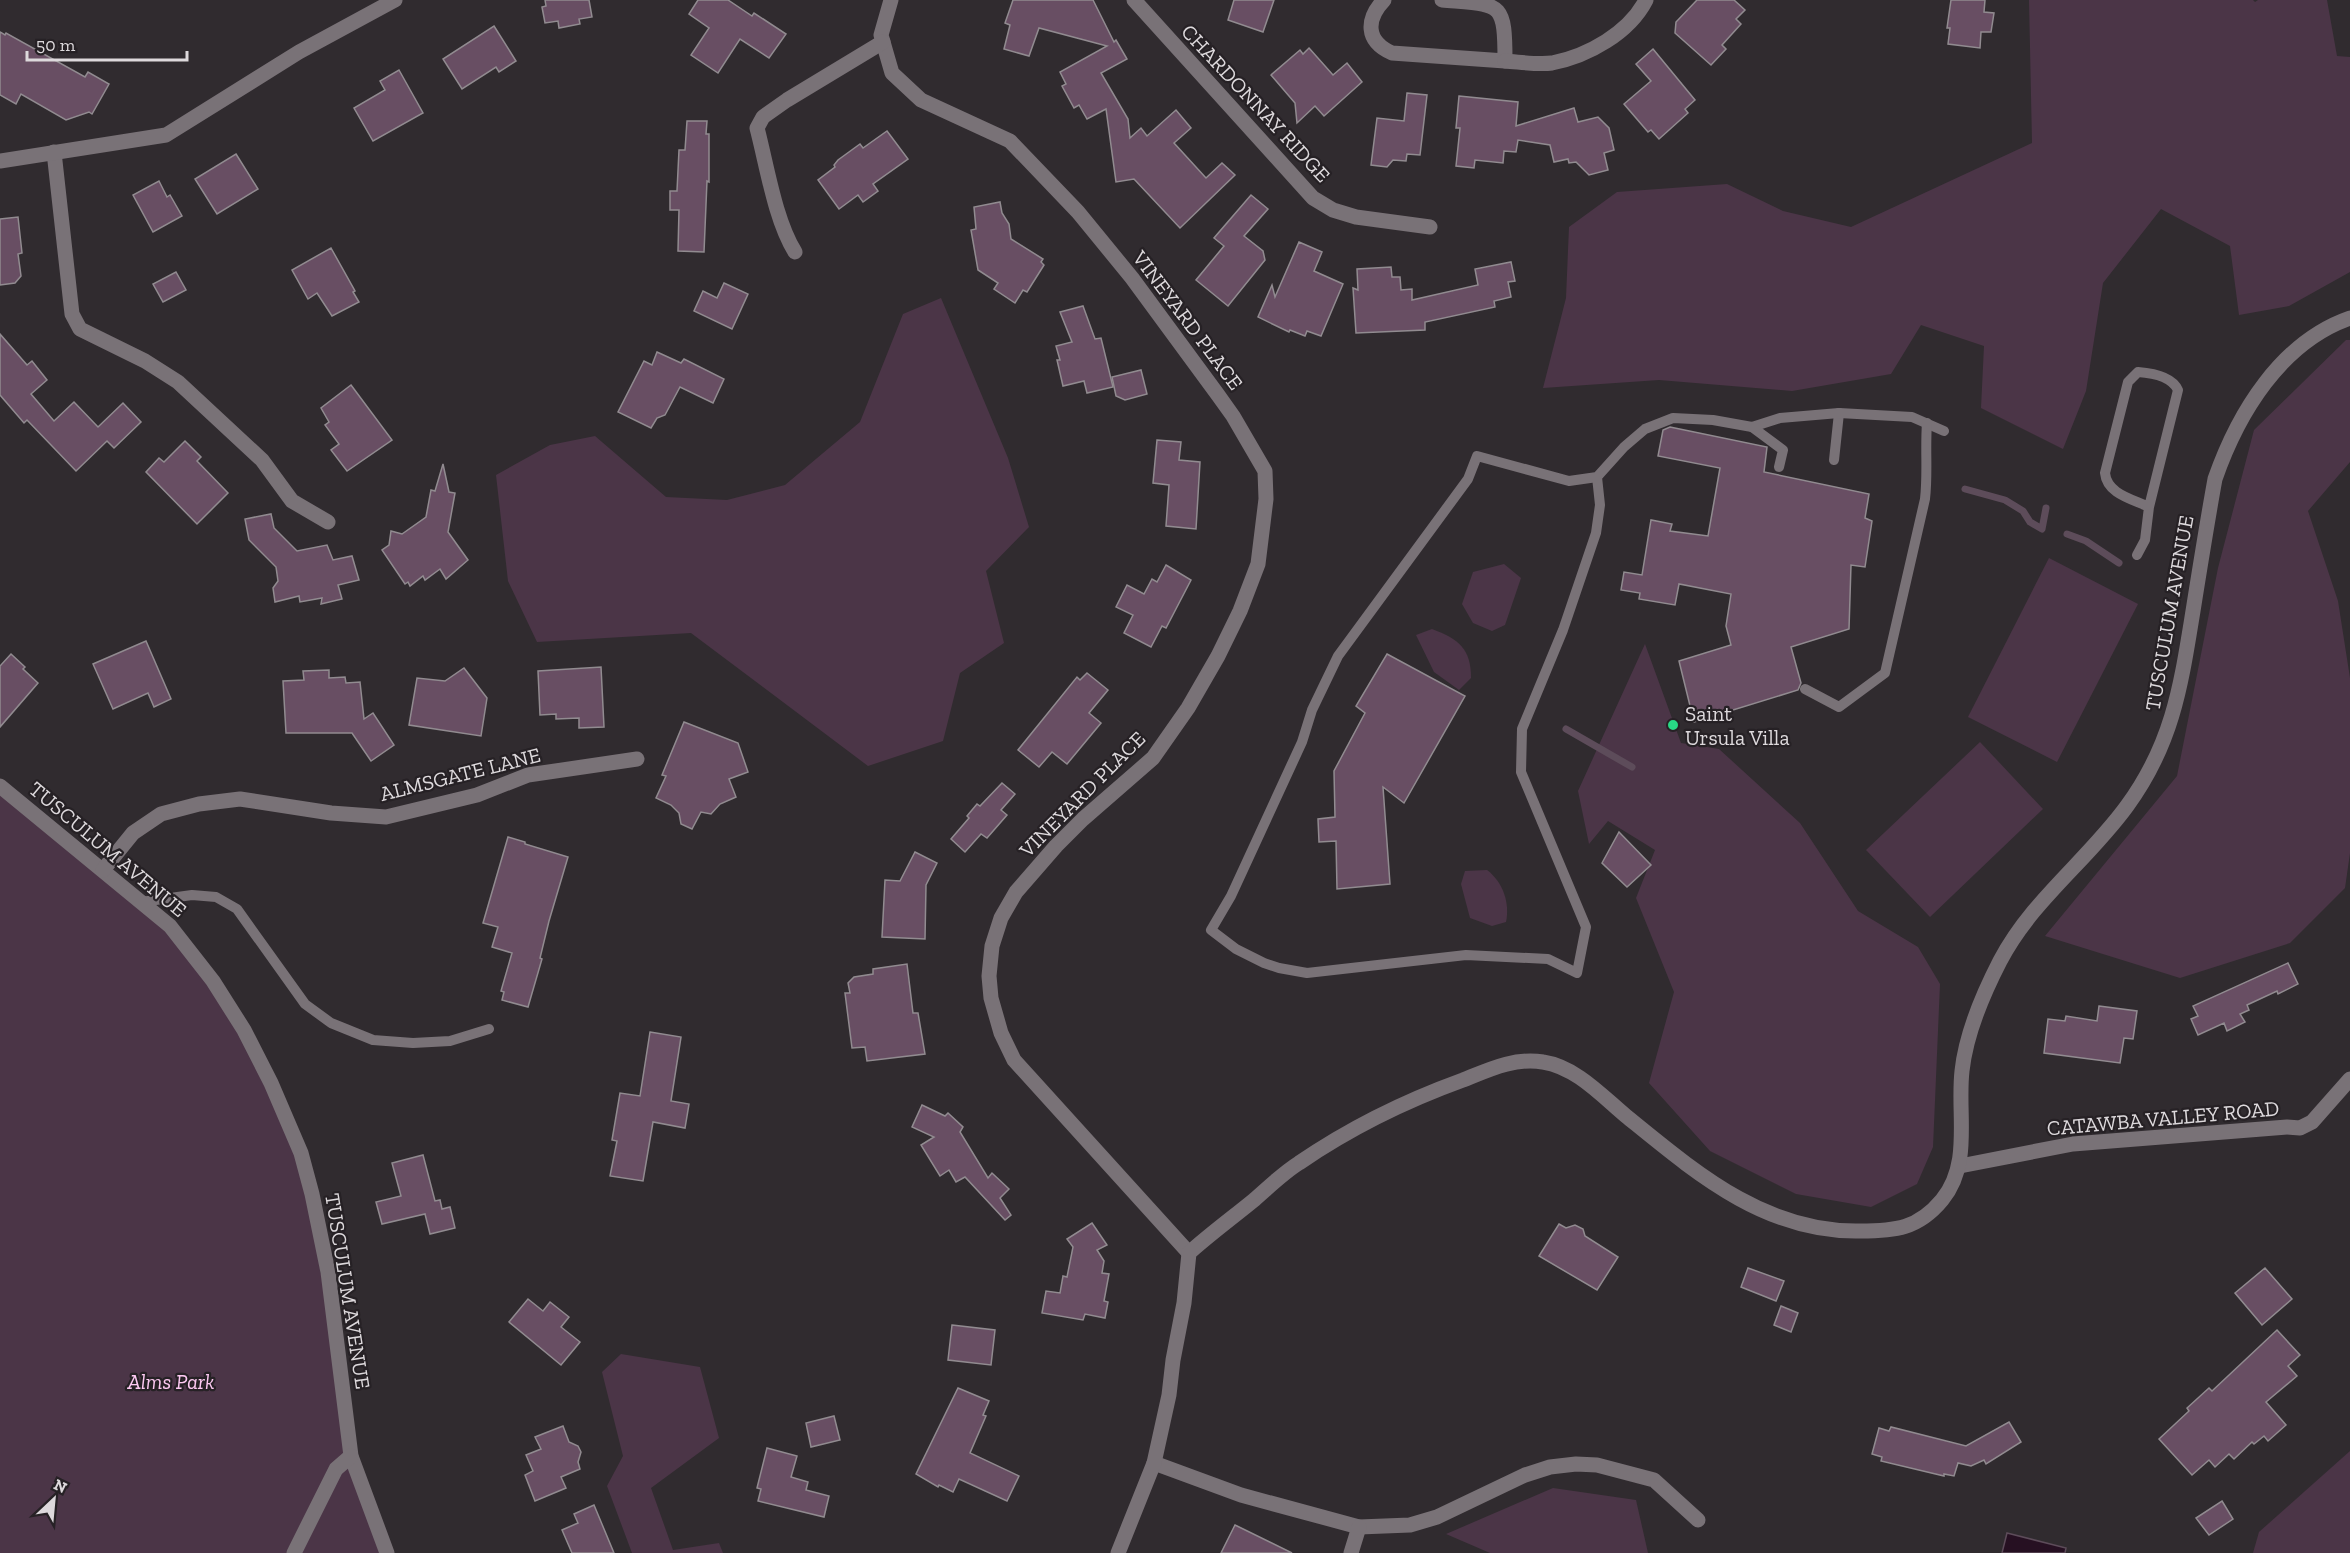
<svg xmlns="http://www.w3.org/2000/svg" width="2350" height="1553" font-family="'Zilla Slab',serif">
<style>
.green{fill:#4b3547}
.water{fill:#261022;stroke:#5d4c5a;stroke-width:1.5}
.lines{fill:none;stroke-linecap:round;stroke-linejoin:round}
.stream{stroke:#5d4c5a;stroke-width:7}
.building{fill:#684e63;stroke:#918b90;stroke-width:1.5}
.lane{stroke:#797277;stroke-width:10}
.street{stroke:#797277;stroke-width:15}
.poi-dot{fill:#28d885;stroke:#262125;stroke-width:2}
.labels{text-anchor:middle;dominant-baseline:central;stroke-width:4.5;stroke-linejoin:round;paint-order:stroke}
.street-label{font-size:21px;fill:#ddd9dc;stroke:#262125}
.poi-label{font-size:21px;fill:#ddd9dc;stroke:#262125;text-anchor:start}
.park-label{font-size:21px;font-style:italic;fill:#fdc9f2;stroke:#262125}
</style>
<rect width="100%" height="100%" fill="#302b2f"/>
<g class="green">
<polygon points="2029,0 2253,0 2255,2 2258,0 2327,0 2337,56 2350,57 2350,272 2289,306 2239,315 2230,246 2161,209 2103,283 2086,391 2063,449 1981,408 1984,346 1921,325 1891,374 1792,391 1659,380 1543,388 1566,298 1569,227 1617,192 1727,184 1783,211 1851,227 2032,143"/>
<polygon points="941,298 1008,458 1029,527 986,571 1004,643 960,673 943,741 868,766 691,633 537,642 508,581 496,475 550,445 595,436 666,497 727,500 785,485 860,422 903,314"/>
<polygon points="2346,340 2350,340 2350,462 2308,511 2338,601 2350,678 2350,853 2345,888 2290,943 2180,978 2045,936 2177,776 2218,568 2254,430"/>
<polygon points="2049,558 2138,604 2057,762 1968,717"/>
<polygon points="1504,564 1521,578 1505,625 1492,631 1473,623 1462,604 1473,572"/>
<path d="M1432,629c27,10 39,20 39,49l-12,12 -25,-18 -18,-37z"/>
<polygon points="1645,644 1681,743 1719,749 1800,823 1858,911 1918,947 1940,984 1933,1147 1917,1184 1871,1207 1796,1194 1710,1151 1649,1083 1674,992 1636,898 1655,850 1608,821 1589,844 1578,791"/>
<polygon points="1980,742 2043,809 1930,917 1866,850"/>
<polygon points="0,786 170,926 213,981 301,1153 351,1456 387,1553 0,1553"/>
<path d="M1487,870c16,12 23,33 19,52l-14,4 -22,-8 -9,-34 4,-13z"/>
<polygon points="621,1354 700,1367 719,1438 651,1488 673,1550 719,1543 723,1553 632,1553 607,1486 623,1456 602,1372"/>
<polygon points="2350,1451 2350,1553 2253,1553 2259,1532"/>
<polygon points="1553,1488 1636,1500 1648,1553 1490,1553 1446,1534"/>
</g>
<polygon class="water" points="2007,1533 2066,1548 2065,1553 2002,1553"/>
<g class="lines">
<g class="stream">
<polyline points="1965,489 2005,500 2023,511 2030,522 2042,529 2046,508"/>
<polyline points="2067,534 2086,541 2119,563"/>
<polyline points="1566,729 1632,767"/>
</g>
</g>
<g class="building">
<polygon points="545,0 589,0 592,17 579,19 580,24 559,28 558,21 545,23 542,7 546,6"/>
<polygon points="698,0 728,0 752,16 754,13 786,34 769,58 740,39 718,73 691,55 709,28 689,14"/>
<polygon points="1013,0 1093,0 1114,42 1116,40 1127,59 1101,73 1128,119 1130,138 1141,128 1147,136 1176,110 1191,128 1174,143 1206,178 1222,163 1235,175 1180,228 1134,179 1116,182 1106,109 1087,119 1079,105 1074,108 1062,86 1066,84 1060,72 1107,46 1039,28 1029,56 1004,49 1010,25 1005,23"/>
<polygon points="1234,0 1274,0 1263,32 1228,20"/>
<polygon points="1697,0 1734,0 1745,10 1736,19 1741,24 1722,45 1726,49 1711,65 1675,33 1676,22"/>
<polygon points="1951,0 1985,0 1984,12 1994,13 1991,32 1981,32 1980,48 1948,44 1950,28 1947,28"/>
<polygon points="494,26 516,61 499,72 496,67 462,89 443,59"/>
<polygon points="0,32 5,35 6,33 85,77 88,72 109,84 92,114 89,112 66,120 21,94 16,104 0,95"/>
<polygon points="1309,48 1333,75 1347,63 1362,82 1324,116 1315,106 1297,123 1295,103 1271,75 1300,50 1303,54"/>
<polygon points="1653,49 1695,100 1685,109 1688,113 1659,139 1651,130 1648,132 1624,104 1651,81 1636,64"/>
<polygon points="399,70 423,113 373,141 354,108 385,90 380,81"/>
<polygon points="1407,93 1427,95 1420,155 1407,154 1406,161 1393,160 1387,167 1371,165 1377,118 1404,121"/>
<polygon points="1459,96 1518,102 1516,126 1574,108 1578,122 1598,117 1609,128 1614,150 1604,153 1608,170 1589,175 1576,162 1569,163 1568,159 1554,162 1550,145 1518,140 1516,152 1504,151 1503,163 1475,160 1474,168 1456,166 1460,128 1456,128"/>
<polygon points="687,121 707,121 706,134 709,134 709,182 707,181 704,252 678,251 679,210 670,210 670,191 677,191 679,150 685,150"/>
<polygon points="887,131 908,159 873,184 878,191 863,202 858,195 839,209 818,180 835,167 834,165 838,160 860,144 863,148"/>
<polygon points="236,154 258,189 217,214 195,179"/>
<polygon points="159,181 167,197 170,195 182,216 153,232 133,195"/>
<polygon points="1251,195 1268,209 1244,236 1263,251 1265,260 1228,306 1196,280 1224,246 1214,238"/>
<polygon points="1000,202 1002,213 1009,224 1011,239 1043,259 1041,262 1044,265 1027,292 1023,290 1015,303 994,289 998,283 978,270 971,230 976,229 974,207"/>
<polygon points="18,217 22,253 18,254 21,276 15,283 0,285 0,219"/>
<polygon points="1299,242 1322,252 1314,271 1343,284 1321,336 1307,331 1305,336 1290,330 1289,332 1258,317 1272,285 1275,297"/>
<polygon points="331,248 355,291 353,292 359,302 332,316 317,293 308,299 292,270"/>
<polygon points="1511,262 1515,281 1508,282 1511,297 1494,301 1495,307 1425,322 1425,330 1356,333 1353,288 1358,290 1357,269 1391,267 1392,277 1400,277 1401,290 1412,289 1412,300 1478,285 1475,269"/>
<polygon points="176,272 186,290 163,302 153,284"/>
<polygon points="724,283 748,294 732,329 694,311 703,291 717,298"/>
<polygon points="1083,306 1095,339 1101,338 1113,387 1087,393 1084,381 1063,386 1057,360 1060,360 1056,346 1072,342 1060,312"/>
<polygon points="0,334 27,365 32,361 47,380 31,394 54,421 74,402 98,427 123,403 141,422 114,448 107,441 76,471 27,420 24,423 0,395"/>
<polygon points="657,352 681,363 684,359 724,379 713,403 680,387 665,415 657,418 651,428 618,412 644,361 652,365"/>
<polygon points="1141,370 1147,394 1125,400 1116,396 1112,377"/>
<polygon points="351,385 392,440 347,471 331,450 339,444 325,425 329,422 321,408"/>
<polygon points="1670,427 1767,447 1764,472 1869,494 1865,518 1872,521 1865,567 1851,565 1849,629 1791,647 1801,683 1798,690 1694,722 1679,661 1731,645 1726,626 1731,594 1679,584 1675,605 1639,599 1640,593 1621,590 1624,572 1642,575 1651,520 1672,524 1670,531 1708,536 1720,468 1658,456 1663,430"/>
<polygon points="1157,440 1181,442 1179,460 1200,462 1196,529 1166,526 1169,485 1153,483"/>
<polygon points="185,441 201,457 197,461 228,493 197,524 146,472 159,458 164,462"/>
<polygon points="443,464 449,492 455,493 448,532 468,560 446,579 440,569 425,580 423,576 410,586 408,582 405,584 382,550 389,545 391,531 402,534 426,517 431,490 435,491"/>
<polygon points="271,514 274,528 297,551 327,545 333,560 352,556 359,580 338,585 342,599 321,604 322,598 300,602 299,596 275,602 273,588 278,581 276,567 249,540 245,519"/>
<polygon points="1166,565 1191,580 1166,628 1162,626 1151,647 1124,633 1133,615 1116,607 1127,585 1144,594 1152,579 1157,582"/>
<polygon points="146,641 171,699 154,707 148,693 113,709 93,664"/>
<polygon points="11,654 25,667 23,669 38,683 0,727 0,666"/>
<polygon points="1387,654 1465,696 1404,803 1383,787 1390,884 1337,889 1336,841 1319,842 1318,819 1335,817 1334,771 1365,713 1356,706"/>
<polygon points="601,667 604,727 579,728 579,718 556,719 556,714 540,715 538,671"/>
<polygon points="464,668 487,698 481,736 409,725 417,678 445,681"/>
<polygon points="329,670 329,678 345,677 346,683 360,682 364,719 373,713 394,745 371,761 352,733 286,733 283,681 304,680 303,671"/>
<polygon points="1087,673 1108,690 1089,713 1101,723 1067,764 1052,752 1039,767 1018,750 1077,677 1080,680"/>
<polygon points="684,722 738,743 748,772 729,779 736,797 720,804 711,814 701,812 692,829 681,824 679,813 671,805 656,798 666,776 662,775"/>
<polygon points="1002,783 1015,794 1001,810 1007,815 987,838 981,834 965,852 951,839 969,818 967,816 977,804 980,806"/>
<polygon points="1619,832 1651,865 1627,887 1602,863"/>
<polygon points="508,837 525,842 525,844 568,857 549,921 540,958 542,959 528,1007 502,1000 504,992 501,991 512,953 492,947 498,927 483,923"/>
<polygon points="915,852 937,863 926,885 925,939 882,937 885,880 900,881"/>
<polygon points="2288,963 2298,984 2278,994 2277,991 2247,1005 2249,1010 2240,1014 2245,1022 2227,1031 2224,1023 2198,1035 2191,1019 2198,1016 2193,1006"/>
<polygon points="907,964 913,1013 918,1013 925,1054 867,1061 865,1047 852,1048 845,993 850,993 848,983 854,977 873,974 873,969"/>
<polygon points="2099,1006 2137,1011 2133,1039 2124,1038 2120,1063 2044,1053 2048,1019 2065,1021 2066,1016 2097,1021"/>
<polygon points="650,1032 681,1037 671,1101 689,1104 685,1128 653,1122 643,1181 610,1176 617,1141 612,1140 620,1093 640,1096"/>
<polygon points="922,1105 945,1116 948,1113 963,1127 960,1132 988,1178 992,1173 1009,1189 1000,1198 1011,1215 1005,1220 965,1177 956,1182 949,1170 940,1176 921,1145 934,1137 912,1127"/>
<polygon points="423,1155 435,1201 440,1200 442,1209 450,1207 455,1228 430,1234 425,1214 382,1224 376,1202 401,1196 392,1163"/>
<polygon points="1092,1223 1107,1245 1097,1250 1104,1261 1102,1273 1109,1274 1104,1301 1108,1302 1105,1318 1085,1314 1083,1320 1042,1313 1046,1291 1060,1293 1063,1276 1067,1277 1073,1247 1067,1239"/>
<polygon points="1559,1224 1566,1228 1575,1225 1583,1229 1585,1236 1618,1257 1597,1290 1539,1256"/>
<polygon points="1748,1268 1784,1281 1776,1301 1741,1287"/>
<polygon points="2265,1268 2292,1299 2262,1325 2235,1293"/>
<polygon points="528,1299 543,1311 550,1302 569,1317 561,1327 580,1342 561,1365 509,1322"/>
<polygon points="1781,1306 1798,1313 1791,1332 1774,1325"/>
<polygon points="952,1325 995,1330 991,1365 948,1360"/>
<polygon points="2277,1330 2300,1355 2288,1366 2297,1376 2266,1402 2286,1425 2268,1441 2264,1436 2254,1444 2252,1442 2234,1459 2229,1454 2215,1467 2209,1460 2192,1475 2159,1439 2189,1411 2187,1408 2209,1388 2212,1391"/>
<polygon points="958,1388 989,1401 983,1415 986,1416 970,1453 1019,1476 1007,1501 959,1479 953,1492 939,1485 938,1487 916,1474"/>
<polygon points="834,1416 840,1440 811,1447 806,1423"/>
<polygon points="2009,1422 2021,1442 1986,1464 1984,1460 1971,1466 1958,1463 1954,1476 1944,1474 1944,1476 1881,1461 1882,1457 1872,1454 1879,1428 1889,1431 1891,1427 1966,1446"/>
<polygon points="563,1426 569,1442 578,1446 581,1452 578,1462 580,1469 561,1477 566,1488 535,1501 525,1475 533,1471 526,1455 541,1449 535,1437"/>
<polygon points="767,1448 797,1456 791,1477 808,1482 806,1490 829,1496 824,1517 758,1501 761,1489 757,1488"/>
<polygon points="2222,1501 2233,1519 2209,1535 2196,1518"/>
<polygon points="594,1505 614,1553 572,1553 562,1530 578,1523 574,1514"/>
<polygon points="1235,1525 1292,1553 1221,1553"/>
</g>
<g class="lines">
<g class="lane">
<polyline points="1752,427 1783,450 1779,467"/>
<polyline points="1834,460 1839,413"/>
<polyline points="1597,477 1600,505 1596,533 1563,630 1522,729 1521,772 1586,927 1577,973 1548,959 1466,955 1307,973 1279,968 1264,963 1236,949 1211,930 1231,896 1302,742 1312,710 1338,656 1468,479 1477,456 1569,481 1597,477 1624,447 1645,429 1673,418 1713,420 1752,427 1780,418 1839,413 1912,417 1944,431"/>
<path d="M2137,555l8,-15 4,-33 29,-117c-6,-13 -26,-17 -40,-18l-10,10 -23,91c2,21 27,26 44,34"/>
<path d="M1805,689l34,18 46,-34 40,-174c3,-26 0,-50 2,-76"/>
<polyline points="141,902 192,895 216,897 237,909 305,1004 331,1023 373,1040 413,1043 450,1041 489,1029"/>
</g>
<g class="street">
<polyline points="891,0 881,35 892,73 921,100 1010,141 1078,212 1132,278 1218,395 1233,416 1265,471 1266,499 1258,564 1240,611 1218,656 1188,708 1153,758 1083,819 1056,846 1016,892 1001,918 992,946 989,976 991,998 1001,1033 1014,1060 1189,1253"/>
<polyline points="1134,0 1313,198 1333,210 1356,217 1430,227"/>
<path d="M1384,0c-18,19 -19,41 8,53l113,8c0,-61 -4,-56 -63,-61"/>
<path d="M1505,61c15,1 33,4 47,2 36,-7 77,-30 94,-63"/>
<polyline points="54,152 72,314 80,329 145,361 178,382 262,460 292,501 328,522"/>
<polyline points="0,161 166,135 299,52 395,0"/>
<path d="M795,252c-20,-32 -28,-86 -38,-124l6,-11 24,-17 96,-58"/>
<polyline points="0,786 170,926 213,981 244,1030 271,1083 301,1153 312,1194 328,1272 351,1456 387,1553"/>
<polyline points="103,870 133,833 161,814 199,804 240,799 331,813 386,817 477,795 528,775 637,759"/>
<polyline points="1960,1166 2073,1144 2287,1127 2300,1128 2312,1122 2350,1079"/>
<polyline points="1154,1463 1241,1495 1359,1527 1410,1525 1437,1517 1525,1475 1550,1467 1576,1464 1597,1465 1654,1480 1698,1520"/>
<polyline points="294,1553 336,1469 351,1456"/>
<path d="M1118,1553l36,-90 15,-68 4,-35 11,-57 5,-50c21,-19 43,-35 65,-53 15,-13 29,-27 45,-37 51,-35 106,-62 164,-83 25,-10 52,-23 80,-18 33,5 59,34 83,54 69,56 139,117 234,115 35,0 58,-2 82,-31 30,-36 15,-86 20,-129 4,-38 21,-77 38,-110 32,-61 87,-100 127,-155 46,-63 54,-121 66,-195 7,-44 14,-88 22,-132 23,-66 66,-137 135,-161"/>
<polyline points="1351,1553 1359,1527"/>
</g>
</g>
<circle class="poi-dot" cx="1673" cy="725" r="6"/>
<g class="labels">
<g class="street-label">
<text transform="translate(1256 103) rotate(47)">CHARDONNAY RIDGE</text>
<text transform="translate(1188 320) rotate(53)">VINEYARD PLACE</text>
<text transform="translate(2169 613) rotate(-80)">TUSCULUM AVENUE</text>
<text transform="translate(460 774) rotate(-14)">ALMSGATE LANE</text>
<text transform="translate(1082 794) rotate(-45)">VINEYARD PLACE</text>
<text transform="translate(108 849) rotate(40)">TUSCULUM AVENUE</text>
<text transform="translate(2163 1118) rotate(-5)">CATAWBA VALLEY ROAD</text>
<text transform="translate(348 1291) rotate(81)">TUSCULUM AVENUE</text>
</g>
<g class="poi-label">
<text x="1685" y="713">Saint<tspan x="1685" dy="24">Ursula Villa</tspan></text>
</g>
<g class="park-label">
<text x="171" y="1381">Alms Park</text>
</g>
</g>
<g transform="translate(54 1499) rotate(26)" stroke="#262125" stroke-width="4.5" paint-order="stroke">
<path d="M0-4.5L10 22L0 15L-10 22Z" fill="#ddd9dc"/>
<text y="-9" font-size="16" font-weight="bold" text-anchor="middle" fill="#ddd9dc">N</text>
</g>
<path d="M27 51v9h160v-9" fill="none" stroke="#ddd9dc" stroke-width="3"/>
<text x="36" y="51" font-size="18" fill="#ddd9dc" stroke="#262125" stroke-width="4.5" paint-order="stroke">50 m</text>
</svg>
